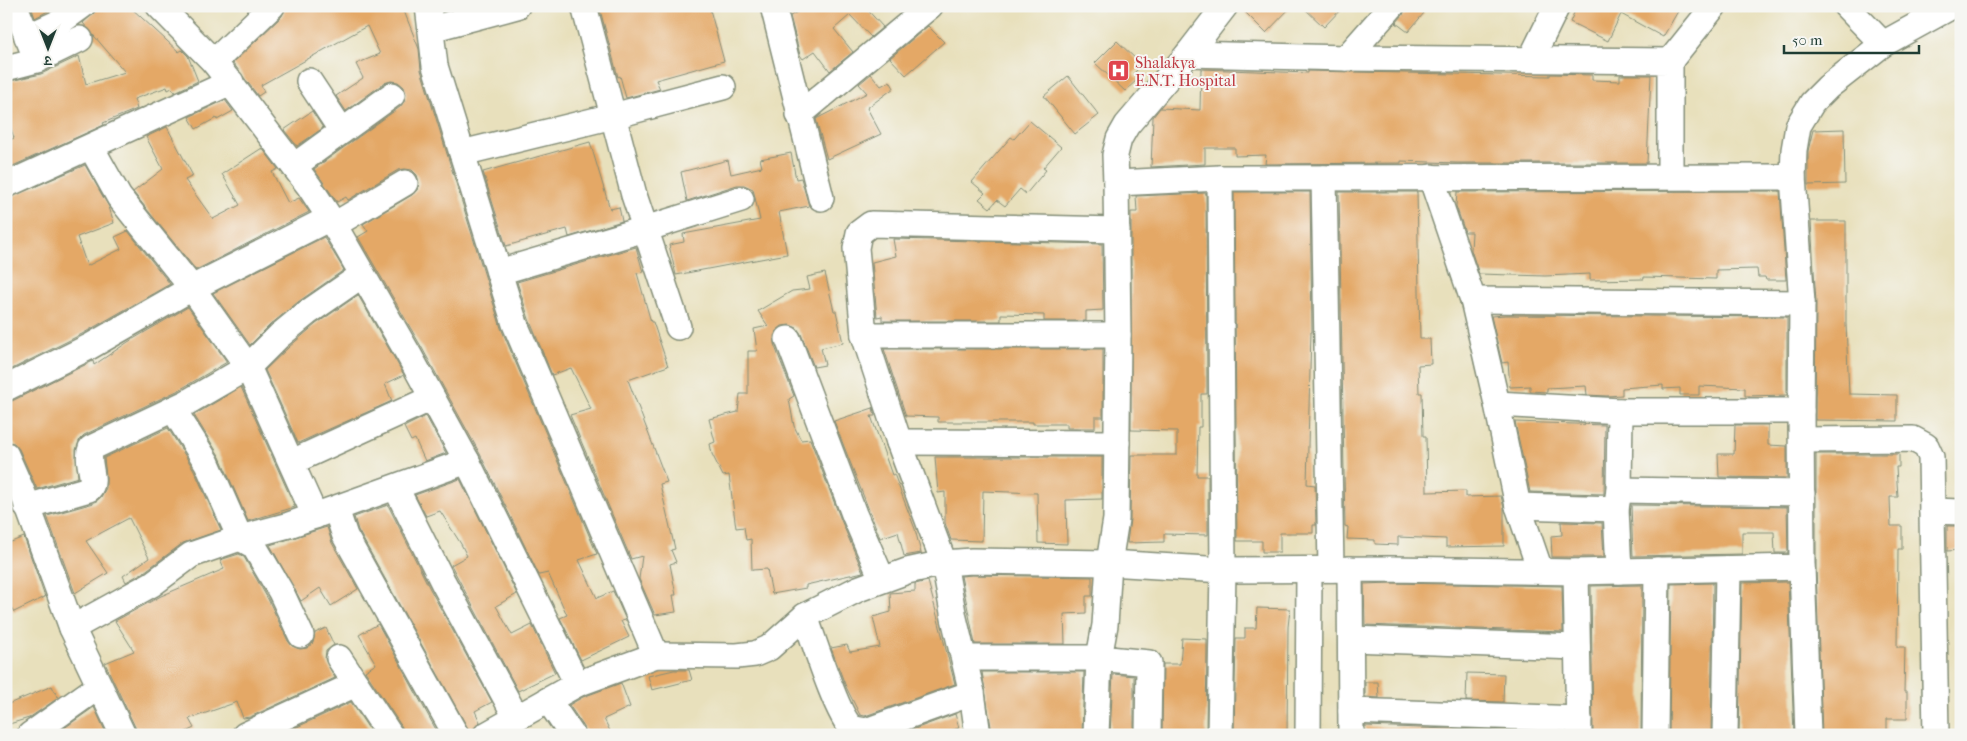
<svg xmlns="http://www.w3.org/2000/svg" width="1967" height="741" font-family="'IM FELL French Canon','Noto Serif Devanagari',serif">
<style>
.building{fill:#e4a866}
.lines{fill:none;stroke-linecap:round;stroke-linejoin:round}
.minor-casing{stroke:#848e78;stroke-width:28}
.minor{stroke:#fff;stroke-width:25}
.labels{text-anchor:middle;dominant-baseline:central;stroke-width:4;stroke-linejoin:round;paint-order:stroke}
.health-label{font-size:16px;fill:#be3a42;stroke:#f6f6f2;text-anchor:start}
</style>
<rect width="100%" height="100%" fill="#f6f6f2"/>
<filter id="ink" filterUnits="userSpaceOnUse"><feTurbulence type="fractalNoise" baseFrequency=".02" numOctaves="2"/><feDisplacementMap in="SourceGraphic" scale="10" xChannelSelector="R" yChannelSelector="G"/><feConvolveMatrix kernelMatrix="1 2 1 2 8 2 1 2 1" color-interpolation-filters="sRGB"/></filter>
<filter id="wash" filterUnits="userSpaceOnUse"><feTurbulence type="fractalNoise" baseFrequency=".0096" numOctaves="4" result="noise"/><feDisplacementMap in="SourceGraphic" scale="20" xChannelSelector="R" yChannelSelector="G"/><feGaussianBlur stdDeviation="1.12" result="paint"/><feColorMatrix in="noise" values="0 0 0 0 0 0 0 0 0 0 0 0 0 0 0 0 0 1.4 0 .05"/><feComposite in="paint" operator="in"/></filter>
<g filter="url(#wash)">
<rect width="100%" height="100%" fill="#e8e0bc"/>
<g id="blocks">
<g class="building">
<polygon points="31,6 57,6 35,18"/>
<polygon points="96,6 129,6 179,52 182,50 188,56 198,81 175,92 172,88 168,90 167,87 134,99 137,109 103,123 104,125 6,169 6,142 14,138 6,113 6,82 41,74 79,56 86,84 125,72 83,23 95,12"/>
<polygon points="286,6 402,6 419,49 421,70 501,328 597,554 579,560 597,598 613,591 626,620 621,621 629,637 581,660 560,618 567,615 548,573 539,575 480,454 422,348 358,237 368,231 363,224 412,195 417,190 419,183 417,175 412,170 405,169 398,170 348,200 346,197 337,202 314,169 400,107 405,100 406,94 404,87 398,82 391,81 384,83 346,111 336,96 363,78 356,64 380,54 367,26 261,85 264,92 258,96 233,63 282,16"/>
<polygon points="599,6 709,6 724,61 656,80 660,89 626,98 620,76 618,77"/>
<polygon points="808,6 864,6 883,27 871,37 850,15 834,29 853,52 830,71 815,51 803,59 800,55 790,16"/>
<polygon points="1239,6 1292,6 1266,33"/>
<polygon points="1302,6 1344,6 1324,27"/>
<polygon points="1406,6 1416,6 1424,13 1408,32 1396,23 1403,15"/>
<polygon points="1577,6 1681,6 1663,37 1621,14 1608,41 1570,22"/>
<polygon points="928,26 944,42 906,75 890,58"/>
<polygon points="1117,41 1138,61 1136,64 1139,68 1133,74 1138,79 1125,91 1095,63"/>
<polygon points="1201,69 1308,73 1308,71 1550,76 1550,74 1592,75 1592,80 1620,81 1620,75 1651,75 1647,163 1457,163 1401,161 1401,163 1265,164 1266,155 1235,156 1235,148 1205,148 1205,164 1151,167 1153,117 1160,108 1200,110"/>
<polygon points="871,74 881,86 890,81 894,88 867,108 881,134 827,159 816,119 867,93 859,84"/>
<polygon points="1068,76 1099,115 1075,134 1044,96"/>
<polygon points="225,100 233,111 217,120 216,118 196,129 189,117"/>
<polygon points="312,111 323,128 297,146 284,130"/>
<polygon points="1030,121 1061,147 1043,168 1046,170 1026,194 1020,189 1005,206 997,200 990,208 979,199 985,193 972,182 1011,137 1014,139"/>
<polygon points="167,127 193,176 185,180 213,219 240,205 222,174 262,148 278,169 272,172 288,203 299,198 309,212 196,270 133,192 163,169 146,137"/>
<polygon points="1844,129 1845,184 1808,185 1808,151 1813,130"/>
<polygon points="590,142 610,209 619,207 622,221 569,237 567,229 506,246 483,172"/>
<polygon points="791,153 796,179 801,178 809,206 779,212 787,254 676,275 669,245 684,242 683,234 760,220 753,189 744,185 737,185 687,201 681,172 728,160 731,174 762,167 760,159"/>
<polygon points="85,165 109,207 114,223 77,237 87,266 121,249 115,237 128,231 170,284 82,334 6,372 6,199"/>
<polygon points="1780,191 1786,280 1766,280 1765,277 1758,277 1757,269 1716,270 1716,279 1644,277 1644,279 1590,280 1590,274 1545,276 1479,274 1471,250 1472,232 1465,232 1456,206 1457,192"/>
<polygon points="1234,192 1310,192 1312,332 1311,332 1307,484 1315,485 1316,525 1313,525 1313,533 1280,533 1280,552 1262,552 1262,541 1237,541"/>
<polygon points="1339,192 1417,192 1420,339 1430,339 1431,364 1418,365 1419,393 1422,393 1423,436 1426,436 1427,492 1466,491 1466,497 1501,496 1504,508 1504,546 1446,547 1446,539 1398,537 1398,545 1375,544 1375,540 1347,539 1348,527 1345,526"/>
<polygon points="1206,193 1207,394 1201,394 1201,427 1198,427 1197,476 1208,476 1208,535 1164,534 1164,542 1127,543 1130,519 1131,455 1177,455 1177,431 1131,430 1131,212 1137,212 1136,196"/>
<polygon points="1811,221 1846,221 1846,324 1849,394 1897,395 1897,421 1815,420 1816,303"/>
<polygon points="324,237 344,270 298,302 270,325 250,345 213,293"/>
<polygon points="893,239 1102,244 1103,310 1086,311 1086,321 1044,321 1044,315 1001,314 1001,321 882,321 882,316 877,317 872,262 896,256"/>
<polygon points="636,247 643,272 637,273 651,322 653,322 668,366 628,380 667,482 660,484 675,549 671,550 676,562 670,564 676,595 673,595 676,612 655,615 639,579 642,556 631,559 570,415 591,409 571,368 552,375 529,319 517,282"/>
<polygon points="825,273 834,311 836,311 843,343 821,348 825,365 814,367 801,334 797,328 790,325 782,326 777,330 774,336 774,344 794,396 789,399 794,426 801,440 810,439 841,520 863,572 806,585 806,588 772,594 767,569 752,570 751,539 746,540 744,527 736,528 729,475 723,476 712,454 710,444 715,442 709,419 738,412 740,394 748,394 748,351 757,351 754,329 768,326 758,311 792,291 810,289 807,277"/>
<polygon points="358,295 404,375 385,384 392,401 298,443 265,370 289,347 316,324"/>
<polygon points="188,307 227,362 179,390 84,435 80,439 76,450 78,477 37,489 19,449 14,443 6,441 6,402 12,401 93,361 94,365 128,342"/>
<polygon points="1506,315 1787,317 1787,395 1745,396 1745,388 1699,386 1699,395 1680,395 1680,388 1663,389 1663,385 1622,388 1622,395 1607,396 1587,395 1586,386 1547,388 1547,392 1530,391 1530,386 1510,387 1508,362 1502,363 1491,316"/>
<polygon points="884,349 1103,349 1103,417 1095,417 1095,428 1067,428 1067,424 1033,424 1033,422 938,422 938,417 906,416"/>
<polygon points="241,387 295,507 248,521 220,457 194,415"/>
<polygon points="873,408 875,416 871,416 892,475 894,474 915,529 921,553 904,556 898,532 880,538 834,421"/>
<polygon points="426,416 446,453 425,461 415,439 411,441 404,427"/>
<polygon points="1515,422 1605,425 1604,494 1530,492"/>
<polygon points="1735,425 1768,425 1768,445 1787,446 1787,478 1719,477 1718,454 1734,454"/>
<polygon points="168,428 194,470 221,530 183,543 144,572 126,582 123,576 149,558 129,518 86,541 108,573 75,593 47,516 94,503 101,497 106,488 106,475 104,458"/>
<polygon points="1816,454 1899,454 1899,467 1896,467 1898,497 1890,497 1891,526 1902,526 1902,549 1898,549 1897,647 1905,647 1904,692 1907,692 1907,719 1887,719 1887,735 1822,735 1816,567"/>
<polygon points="935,457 1102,457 1102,499 1066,500 1067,544 1038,543 1037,493 983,491 982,541 951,540 945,523 945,492 938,493"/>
<polygon points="460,479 517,594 496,606 512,635 532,625 555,673 518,691 451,565 467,556 461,544 440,511 426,516 415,495"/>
<polygon points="388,505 430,589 492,702 475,711 480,722 470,732 358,530 354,517"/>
<polygon points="1631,505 1787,507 1788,553 1775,553 1774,532 1742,532 1742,554 1633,556"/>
<polygon points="1561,522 1602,523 1604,557 1552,557 1551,536 1562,535"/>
<polygon points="1947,526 1961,526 1961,550 1947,551"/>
<polygon points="327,527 332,543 358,589 331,606 320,588 301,601 270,545"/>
<polygon points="24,537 45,597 14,612 6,598 6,544"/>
<polygon points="239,554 244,557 268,599 288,641 292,646 300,649 307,648 313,643 315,633 326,628 334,645 326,651 325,659 335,678 250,717 243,718 237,702 189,719 194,728 180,735 137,735 136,729 105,663 134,651 115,621 161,596 224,569 220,560"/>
<polygon points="972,575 1092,577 1092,596 1086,596 1086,613 1064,614 1065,644 975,644 961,576"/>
<polygon points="928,581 955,684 865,716 860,715 846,687 831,648 847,645 850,652 880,647 873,617 891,612 890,593 915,591 915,584"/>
<polygon points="1788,582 1794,735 1739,735 1742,583"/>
<polygon points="1391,583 1562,586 1563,632 1365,625 1364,584"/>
<polygon points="1713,583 1711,735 1669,735 1671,584"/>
<polygon points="1642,585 1641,735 1593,735 1591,586"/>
<polygon points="1257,608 1290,609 1288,627 1287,735 1234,735 1236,638 1245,638 1245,628 1256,628"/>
<polygon points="378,624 439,735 404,735 402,727 365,671 376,664 359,635"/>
<polygon points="1182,638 1207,639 1206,735 1162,735 1163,664 1180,664"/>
<polygon points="674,670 689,670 692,680 652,690 648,676"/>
<polygon points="982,672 1084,672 1082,734 992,733"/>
<polygon points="1467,673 1504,674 1503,702 1466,701"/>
<polygon points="1113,674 1134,676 1134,735 1110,735"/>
<polygon points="1365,682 1378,682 1379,698 1365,697"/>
<polygon points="621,683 630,707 604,719 612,735 586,735 584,727 569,705 583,697"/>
<polygon points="52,686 58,698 29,718 6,725 6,705"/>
<polygon points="351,702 373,735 280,735"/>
<polygon points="94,707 107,735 57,735 56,734"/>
<polygon points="955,714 959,728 937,735 905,735 904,733"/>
<polygon points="1365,726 1532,732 1532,735 1365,735"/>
</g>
</g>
</g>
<g filter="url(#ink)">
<use href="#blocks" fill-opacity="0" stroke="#848e78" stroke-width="1"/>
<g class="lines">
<defs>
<g id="minor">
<polyline points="15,6 34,53"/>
<polyline points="159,6 214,62 309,186 330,218 409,355 467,461 577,684"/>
<polyline points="428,6 435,66 515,324 656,655"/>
<polyline points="584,6 634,195 678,327"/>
<polyline points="773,6 821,198"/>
<polyline points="1846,6 1883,44"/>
<polyline points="431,29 517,6"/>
<polyline points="27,37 60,22 82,6"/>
<polyline points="1188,54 1346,58 1670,61 1670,176"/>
<polyline points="1346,58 1392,6"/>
<polyline points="1531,59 1557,6"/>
<polyline points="1670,61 1714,6"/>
<polyline points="214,62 272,6"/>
<polyline points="6,68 37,60 80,39"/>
<polyline points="309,81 342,131"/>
<polyline points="799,115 930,6"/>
<polyline points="462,153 613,116 723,87"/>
<polyline points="294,166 392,95"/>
<polyline points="1431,177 1473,300 1497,404 1518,506 1540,570"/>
<polyline points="1324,178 1331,569"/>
<polyline points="1116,183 1115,155 1119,139 1127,125 1188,54 1225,6"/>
<polyline points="6,185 231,82"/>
<polyline points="334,225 405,183"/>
<polyline points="499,272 645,229 741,199"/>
<polyline points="1473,300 1802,303"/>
<polyline points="864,335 1118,335"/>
<polyline points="788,339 854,514 882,579"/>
<polyline points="6,388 89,347 192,288 119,197 91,147"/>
<polyline points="1497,404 1620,411 1801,411"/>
<polyline points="173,409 207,463 240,538 254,546 281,592 301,635"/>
<polyline points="1802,440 1913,439 1926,446 1931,457 1936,735"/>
<polyline points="899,442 1117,443"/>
<polyline points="6,455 24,496 72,628 123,735"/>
<polyline points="292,462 432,398"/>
<polyline points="396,488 443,582 516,717"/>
<polyline points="1619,490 1802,493"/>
<polyline points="1518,506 1616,509"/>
<path d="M27,507l62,-18c9,-9 -4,-27 2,-41l95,-45 62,-36 31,-31 28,-23 55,-38"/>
<polyline points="336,509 345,536 456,735"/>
<polyline points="1932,511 1961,512"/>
<polyline points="315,516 248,367 192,288 330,218"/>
<polyline points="1802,567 1808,735"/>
<polyline points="1350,569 1351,735"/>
<polyline points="1619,571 1616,509 1619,490 1620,411"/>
<polyline points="1576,572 1579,735"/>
<path d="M805,616c8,22 32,99 46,111 5,3 9,3 15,4l106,-38"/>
<polyline points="72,628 152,584 191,555 240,538 289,525 467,461"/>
<polyline points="1351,639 1577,647"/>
<polyline points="339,658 390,735"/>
<polyline points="965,658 1099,658 1149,663 1148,735"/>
<polyline points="548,700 572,735"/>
<polyline points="1351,711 1579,719"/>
<polyline points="30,735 99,686"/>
<polyline points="245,735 356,684"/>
<polyline points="486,735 577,684 656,655 737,656 755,654 769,648 805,616 858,589 907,571 944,563 972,561 1109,563 1223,570 1391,569 1576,572 1802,567 1801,411 1802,303 1793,177 1794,150 1798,126 1812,103 1828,87 1883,44 1952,6"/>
<polyline points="978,735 972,693 954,618 944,563 899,442 864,335 856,248 859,233 871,224 1117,230"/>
<polyline points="1096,735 1099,658 1105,625 1109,563 1116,519 1118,335 1116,183 1220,178 1793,177"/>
<polyline points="1220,735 1223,570 1220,178"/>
<polyline points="1308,735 1309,570"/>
<polyline points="1655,735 1657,570"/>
<polyline points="1725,735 1728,570"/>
</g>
</defs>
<use href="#minor" class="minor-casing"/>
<use href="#minor" class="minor"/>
</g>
</g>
<defs>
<symbol id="hospital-square" viewBox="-11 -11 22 22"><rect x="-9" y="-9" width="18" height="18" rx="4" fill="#e0444e" stroke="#f6f6f2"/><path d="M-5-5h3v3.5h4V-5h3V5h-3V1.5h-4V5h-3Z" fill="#fff"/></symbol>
</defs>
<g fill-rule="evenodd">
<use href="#hospital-square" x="1106" y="58" width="25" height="25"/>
</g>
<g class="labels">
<g class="health-label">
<text x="1135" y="62">Shalakya<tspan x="1135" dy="18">E.N.T. Hospital</tspan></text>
</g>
</g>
<rect width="1967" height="741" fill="none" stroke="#f6f6f2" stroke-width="25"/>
<g transform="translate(48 48) rotate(180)" stroke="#f6f6f2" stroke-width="4" paint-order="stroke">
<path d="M0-4L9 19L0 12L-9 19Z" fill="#1f3d34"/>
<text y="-8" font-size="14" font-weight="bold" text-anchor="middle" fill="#1f3d34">उ</text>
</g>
<path d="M1784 45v8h135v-8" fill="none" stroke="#1f3d34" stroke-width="2.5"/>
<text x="1792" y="45" font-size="15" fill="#1f3d34" stroke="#f6f6f2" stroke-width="4" paint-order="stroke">50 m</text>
</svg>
